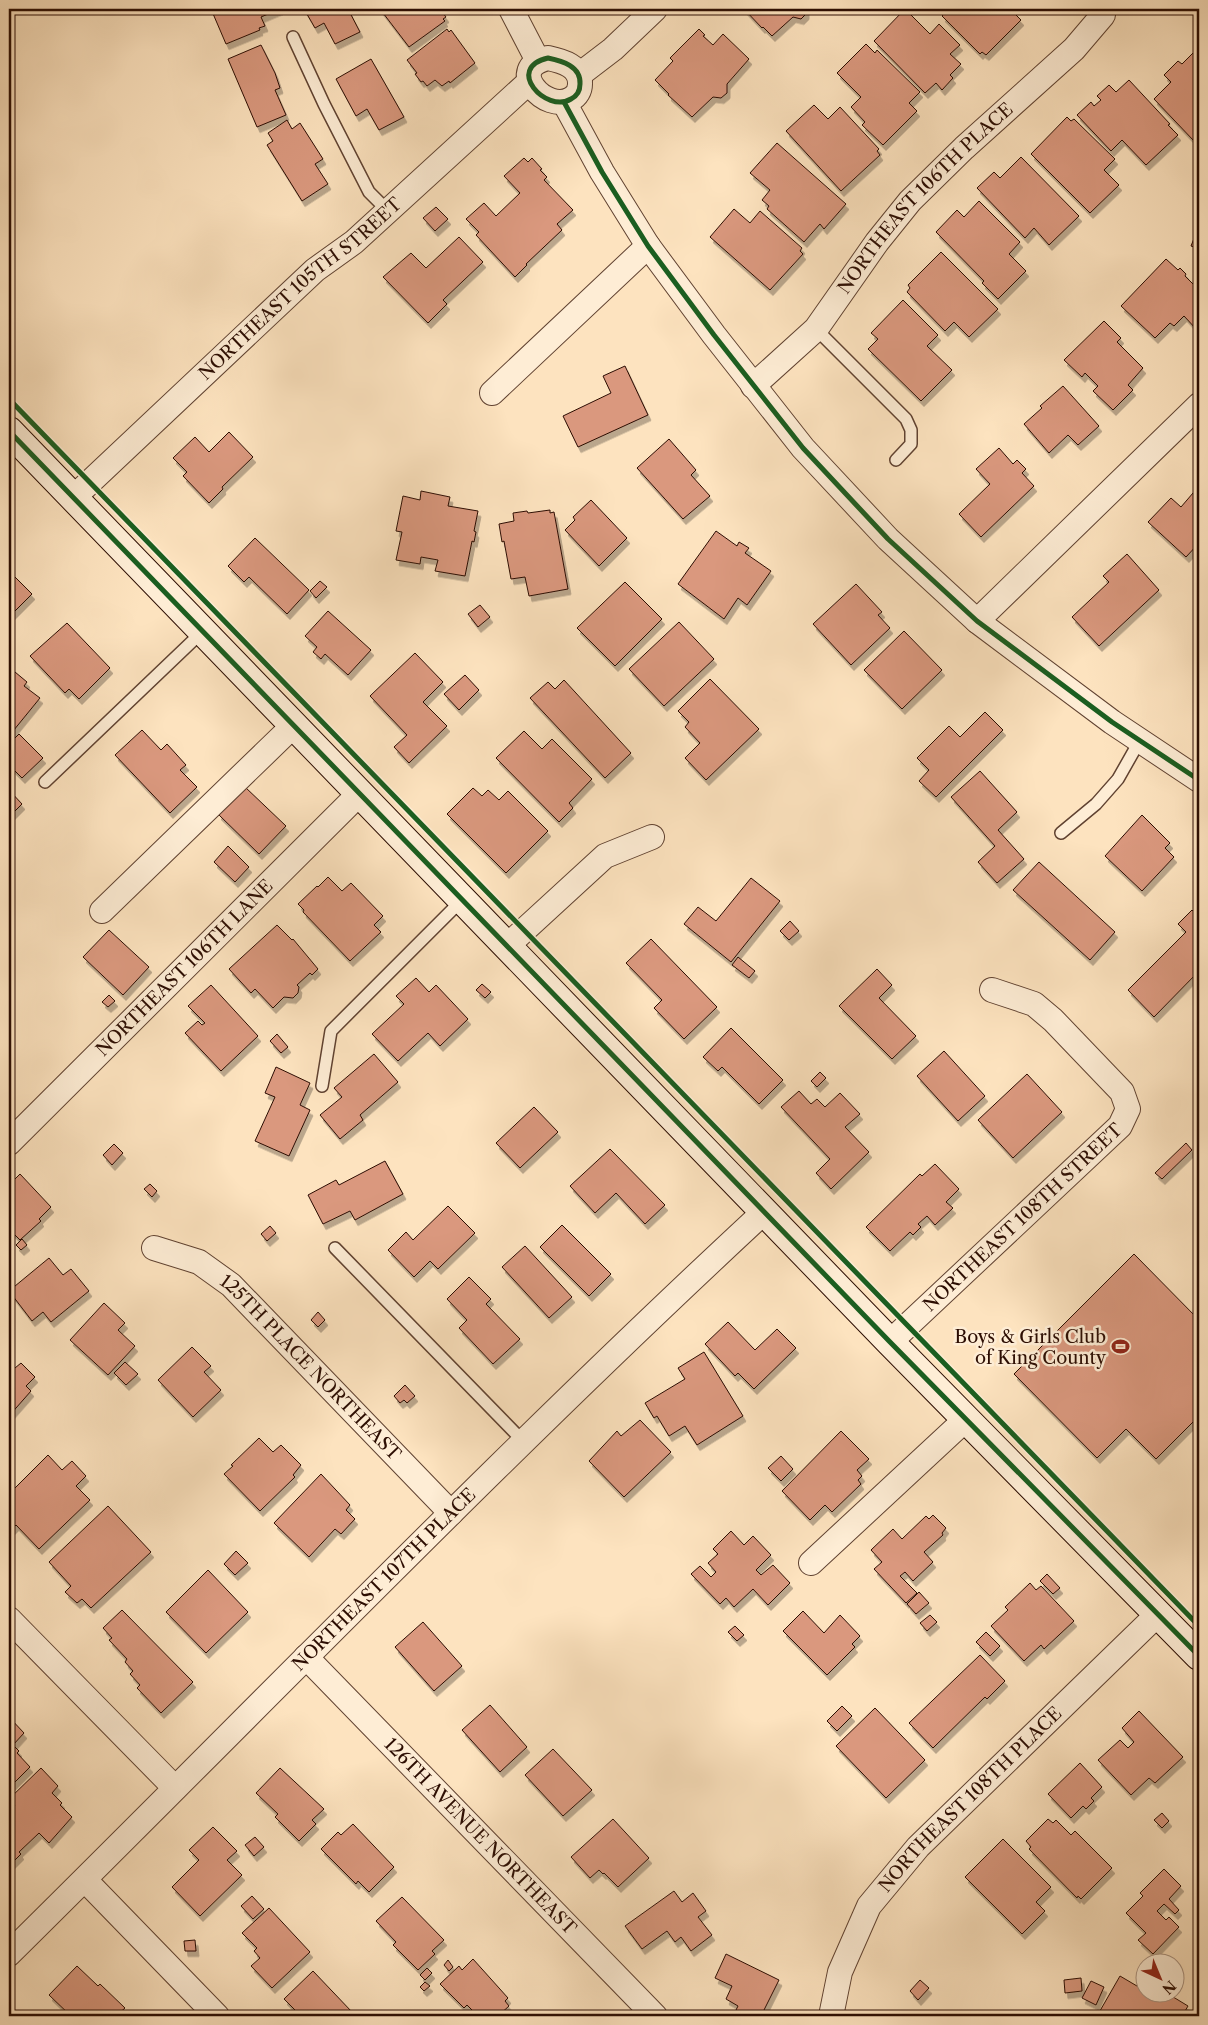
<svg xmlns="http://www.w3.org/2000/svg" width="1208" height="2025" font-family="'Libre Caslon Text',serif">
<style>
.building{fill:#da987e;stroke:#2c0d02;filter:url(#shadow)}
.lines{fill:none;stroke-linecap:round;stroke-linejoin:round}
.lane-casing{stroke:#604231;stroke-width:14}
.street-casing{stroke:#604231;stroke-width:26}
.secondary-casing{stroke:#2c0d02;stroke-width:30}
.lane{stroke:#feedd5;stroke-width:11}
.street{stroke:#feedd5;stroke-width:24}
.secondary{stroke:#feedd5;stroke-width:28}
.cycleway-casing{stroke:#feedd5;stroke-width:8}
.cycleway{stroke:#1b5e20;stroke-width:5}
.labels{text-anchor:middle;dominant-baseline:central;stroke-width:5;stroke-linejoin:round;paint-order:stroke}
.street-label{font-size:18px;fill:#2c0d02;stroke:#feedd5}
.poi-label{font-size:18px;fill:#2c0d02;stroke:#feedd5;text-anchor:end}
</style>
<defs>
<filter id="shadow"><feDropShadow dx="3" dy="5.5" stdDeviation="0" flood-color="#0004"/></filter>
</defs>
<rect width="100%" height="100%" fill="#fde3bf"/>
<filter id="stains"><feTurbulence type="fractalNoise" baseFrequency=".004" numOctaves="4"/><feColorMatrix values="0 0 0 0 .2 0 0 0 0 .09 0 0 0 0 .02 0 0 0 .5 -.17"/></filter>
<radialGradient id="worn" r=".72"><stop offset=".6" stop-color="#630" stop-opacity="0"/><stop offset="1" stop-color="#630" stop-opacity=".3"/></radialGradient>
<g class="building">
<polygon points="211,9 280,9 261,17 265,26 259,28 260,30 226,44"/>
<polygon points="304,9 348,9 360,32 335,44 324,23 315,28"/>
<polygon points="380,9 440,9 446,17 443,19 445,21 409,47"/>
<polygon points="744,9 806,9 806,14 801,19 793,17 772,36 763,27 762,28"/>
<polygon points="905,9 930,34 939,24 960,45 950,54 961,64 950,75 953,78 942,90 936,83 925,93 874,41"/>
<polygon points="949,9 1010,9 1021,20 986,55 982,52 980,54 942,16"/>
<polygon points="447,29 449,32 451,30 475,63 450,83 449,81 442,86 435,80 427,86 423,81 421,82 415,74 417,73 407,60"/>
<polygon points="699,29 705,35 703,36 713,45 723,34 749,59 727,84 727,93 721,98 713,97 692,117 668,95 669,94 655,80 673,61 670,58"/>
<polygon points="866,44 875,53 877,50 920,92 909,103 917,111 883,145 862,125 865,122 851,107 861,97 837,73"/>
<polygon points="261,45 275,73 280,88 275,90 286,115 257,127 228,59"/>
<polygon points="1195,51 1199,56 1199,137 1194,141 1154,99 1171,82 1164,75 1178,61 1182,64"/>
<polygon points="371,59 404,117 379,130 367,109 356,116 336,79"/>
<polygon points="1129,80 1170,124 1168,125 1178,135 1146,165 1122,140 1111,151 1077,115 1091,102 1094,106 1101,100 1097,96 1109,85 1116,92"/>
<polygon points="814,105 828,119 840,107 879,149 877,151 880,155 841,191 786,131"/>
<polygon points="1067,117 1071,121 1074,119 1115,159 1104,170 1119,185 1090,213 1031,154"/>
<polygon points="287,120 292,129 300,123 323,159 315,164 328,184 302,201 267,145 273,141 268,133"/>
<polygon points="777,143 846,204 824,229 820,224 804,242 767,209 769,206 762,200 770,190 750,173"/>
<polygon points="1021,157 1079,216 1049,245 1034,228 1025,238 977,188 994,172 1000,178"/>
<polygon points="524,158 528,162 532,158 542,169 540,170 547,177 544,180 573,210 557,224 562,230 526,264 527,265 515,277 476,235 479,232 466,219 484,203 496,216 520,193 504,176"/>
<polygon points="979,201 1020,242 1009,254 1026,271 998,299 982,283 984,281 936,232 957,210 964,217"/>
<polygon points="436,207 448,219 435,231 423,218"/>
<polygon points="734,209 750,223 760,211 802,248 800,251 803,254 770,290 710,237"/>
<polygon points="1199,226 1199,249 1191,246"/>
<polygon points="459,237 483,262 443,300 447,304 428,323 383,277 411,253 426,268"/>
<polygon points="941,252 998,309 969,337 954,322 945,331 907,292 910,288 908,285"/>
<polygon points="1166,259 1178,270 1180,268 1186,274 1185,276 1199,290 1199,328 1197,330 1184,316 1174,326 1170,323 1155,338 1121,306"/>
<polygon points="903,300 938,335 927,346 952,370 921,401 868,349 878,339 871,333"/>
<polygon points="1104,321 1121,338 1117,342 1143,368 1128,385 1133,390 1113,410 1093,391 1098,386 1085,373 1082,377 1064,360"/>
<polygon points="625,366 648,415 578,447 563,416 611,393 603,376"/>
<polygon points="1063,386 1099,426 1078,445 1068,435 1049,453 1024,424 1042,408 1040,406"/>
<polygon points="229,432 253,457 222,487 223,489 209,503 183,476 187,472 173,458 195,437 209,452"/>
<polygon points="669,439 696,470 691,475 710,496 683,519 637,468"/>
<polygon points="999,448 1013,464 1017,460 1026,469 1022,473 1034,486 981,537 959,514 990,484 976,469"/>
<polygon points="1199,486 1199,543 1186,557 1148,522 1171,498 1181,507"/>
<polygon points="421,491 450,497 448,506 478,511 474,531 476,532 474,542 472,541 465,576 435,571 438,560 421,557 420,564 396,560 402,532 396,531 403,496 420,500"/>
<polygon points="591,500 627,538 599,566 565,530 575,520 573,517"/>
<polygon points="550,510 550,513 554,512 568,589 529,596 525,577 511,579 504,541 502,542 499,524 514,521 513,513 527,511 528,513"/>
<polygon points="716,531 737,546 739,542 749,548 745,553 771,571 747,605 738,598 724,619 678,584"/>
<polygon points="255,538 309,590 287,614 249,577 244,582 228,566"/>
<polygon points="1127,554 1159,590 1099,646 1072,617 1109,582 1103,576"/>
<polygon points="12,574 32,594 9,617 9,578"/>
<polygon points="320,581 327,587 316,598 310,591"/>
<polygon points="625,582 662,619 615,666 577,628"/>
<polygon points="856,584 882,612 878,615 890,628 851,665 813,624"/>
<polygon points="480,605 490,617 478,627 468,614"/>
<polygon points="328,611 371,650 348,675 325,654 321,659 313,652 317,647 305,636"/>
<polygon points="679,622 714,659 664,706 629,669"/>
<polygon points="67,623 110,668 79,699 69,689 65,693 30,656"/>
<polygon points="904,631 942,670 902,709 864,670"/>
<polygon points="415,653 443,682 423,702 447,726 409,763 394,747 407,735 370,696"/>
<polygon points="9,667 27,682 24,686 40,698 9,736"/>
<polygon points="465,675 479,690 459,710 444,694"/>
<polygon points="710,679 759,729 706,780 685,758 700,743 685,727 689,722 678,711"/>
<polygon points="564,680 631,753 605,778 530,698 548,682 555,689"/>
<polygon points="985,712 1003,730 936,797 919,781 929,770 917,758 949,726 960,737"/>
<polygon points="142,730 161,750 167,744 186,765 180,770 197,787 170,813 115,755"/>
<polygon points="524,731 542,749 552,739 592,779 569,803 573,808 559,822 496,758"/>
<polygon points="19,734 43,758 22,778 9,765 9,744"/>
<polygon points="980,771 1017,812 998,830 1024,859 997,883 978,862 995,846 951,797"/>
<polygon points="245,787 286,826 259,854 218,814"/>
<polygon points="473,788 482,796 488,790 499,800 508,791 548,831 506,873 447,814"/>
<polygon points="9,790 22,804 9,817"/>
<polygon points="1142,815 1170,843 1165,848 1174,857 1142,891 1105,856"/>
<polygon points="228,846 249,867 235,882 214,862"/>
<polygon points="1039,862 1115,932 1090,960 1013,890"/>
<polygon points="328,877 342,891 351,883 383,916 374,925 381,932 350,961 303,912 304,910 298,904 317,886 318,887"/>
<polygon points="751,878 780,901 731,962 684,924 698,907 716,921"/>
<polygon points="1192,910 1199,917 1199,971 1154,1017 1128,990 1186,932 1178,924"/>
<polygon points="790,921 799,931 789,940 780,931"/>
<polygon points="277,925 292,940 293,939 318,969 312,975 310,973 297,985 299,987 298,993 293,998 284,997 273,1008 255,989 251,993 229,969"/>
<polygon points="109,930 149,967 123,995 83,957"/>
<polygon points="651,939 717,1007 684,1039 654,1008 662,1000 626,963"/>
<polygon points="738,957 755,971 749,978 732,965"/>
<polygon points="877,969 892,985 879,998 916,1036 892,1059 839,1006"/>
<polygon points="416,978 429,992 436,985 468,1019 440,1046 428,1033 398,1061 372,1034 404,1004 396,996"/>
<polygon points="482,984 491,992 485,998 476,990"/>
<polygon points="211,985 258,1036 221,1071 185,1033 198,1021 202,1025 205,1023 188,1006"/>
<polygon points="109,995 115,1001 108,1007 102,1002"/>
<polygon points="731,1028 783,1080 759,1104 722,1067 718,1071 703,1057"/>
<polygon points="277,1034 288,1047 281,1053 270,1041"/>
<polygon points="944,1051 985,1096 958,1121 917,1076"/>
<polygon points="374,1054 398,1082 360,1115 363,1120 340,1139 320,1115 342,1097 334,1088"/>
<polygon points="276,1067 310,1083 300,1105 310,1110 289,1156 255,1141 275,1097 265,1093"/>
<polygon points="820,1072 826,1078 817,1087 811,1081"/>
<polygon points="1027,1074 1062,1112 1013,1158 978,1120"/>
<polygon points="799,1091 811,1104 817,1099 825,1107 840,1093 860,1114 845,1127 869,1152 831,1189 816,1173 830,1159 781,1107"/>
<polygon points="534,1107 558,1132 520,1168 496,1143"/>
<polygon points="1186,1143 1192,1150 1162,1179 1155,1173"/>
<polygon points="114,1144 123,1153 112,1165 103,1155"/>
<polygon points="610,1149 665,1205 645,1224 616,1193 595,1213 570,1186"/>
<polygon points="385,1161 403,1194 355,1220 350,1211 323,1224 308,1195 336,1180 339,1185"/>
<polygon points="935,1164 959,1189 946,1202 953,1208 935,1225 927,1216 918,1224 921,1227 913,1235 910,1232 890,1251 866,1227 920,1174 922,1176"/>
<polygon points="20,1174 51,1207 39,1219 41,1221 20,1240 9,1229 9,1185"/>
<polygon points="150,1184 157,1191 152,1197 144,1189"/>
<polygon points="448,1206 475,1233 438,1269 430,1261 414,1277 388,1250 406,1232 413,1240"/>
<polygon points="562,1225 611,1274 589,1296 540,1247"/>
<polygon points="270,1226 276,1233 267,1241 261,1234"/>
<polygon points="22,1239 27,1245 21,1250 16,1245"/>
<polygon points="525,1246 572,1297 549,1318 502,1267"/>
<polygon points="1134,1254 1199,1320 1199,1416 1156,1459 1126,1429 1097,1458 1014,1374"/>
<polygon points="49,1258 63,1275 71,1269 89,1291 51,1322 43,1312 32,1321 9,1291"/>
<polygon points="469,1277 491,1299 486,1304 520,1339 493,1364 459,1328 467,1320 447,1299"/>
<polygon points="104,1303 125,1323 118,1330 135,1346 108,1375 70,1340"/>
<polygon points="318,1312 325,1320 318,1327 311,1320"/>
<polygon points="728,1322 755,1350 777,1329 796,1348 754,1389 738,1373 735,1376 705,1344"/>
<polygon points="192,1347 211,1366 204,1372 221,1390 193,1417 158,1380"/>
<polygon points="704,1352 743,1416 697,1445 685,1426 669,1436 657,1416 654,1418 645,1403 685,1379 678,1368"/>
<polygon points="9,1362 15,1368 21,1363 35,1377 26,1386 31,1391 9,1416"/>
<polygon points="125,1362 138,1374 126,1385 114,1373"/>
<polygon points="405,1385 415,1396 407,1403 404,1400 400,1403 394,1396"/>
<polygon points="640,1420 671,1452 624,1497 589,1461 617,1431 621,1436"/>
<polygon points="841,1431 869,1459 857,1470 862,1476 858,1480 861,1484 832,1512 825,1505 810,1520 782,1491"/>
<polygon points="259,1438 273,1452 281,1445 301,1465 293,1475 295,1477 260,1511 224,1474 233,1466 231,1465"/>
<polygon points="48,1455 62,1470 72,1461 86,1476 76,1486 90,1500 39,1549 16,1525 9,1532 9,1494"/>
<polygon points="781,1456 793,1469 781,1481 768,1468"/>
<polygon points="321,1474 350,1505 346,1510 355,1519 341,1534 335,1529 309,1557 274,1523"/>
<polygon points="108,1506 151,1552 91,1608 82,1599 77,1603 65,1592 71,1586 49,1562"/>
<polygon points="933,1515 946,1528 942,1533 943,1535 924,1552 933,1562 913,1581 905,1572 900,1576 917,1593 906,1603 874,1569 882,1562 871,1550 893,1529 902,1539 926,1516 929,1519"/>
<polygon points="731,1531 744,1545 753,1536 771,1555 756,1570 761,1575 773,1565 790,1583 768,1605 753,1589 734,1607 726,1598 720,1604 691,1574 700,1566 711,1577 716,1572 708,1563 718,1554 713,1549"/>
<polygon points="236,1551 248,1563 235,1575 224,1564"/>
<polygon points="208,1570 248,1612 206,1653 166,1612"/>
<polygon points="1047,1574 1060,1588 1053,1594 1040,1581"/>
<polygon points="1030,1583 1036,1590 1041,1586 1074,1621 1044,1649 1041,1645 1024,1661 991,1626 1008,1610 1005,1607"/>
<polygon points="919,1592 929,1603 916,1614 907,1604"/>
<polygon points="122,1610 193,1682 161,1713 137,1688 140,1685 130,1674 133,1671 125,1662 127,1659 109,1640 112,1638 103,1628"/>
<polygon points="803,1611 824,1633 840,1615 860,1636 852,1644 855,1647 827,1675 783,1631"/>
<polygon points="930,1615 937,1622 927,1631 920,1623"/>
<polygon points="423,1622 462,1666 434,1691 395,1647"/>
<polygon points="735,1626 744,1635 737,1641 728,1632"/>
<polygon points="986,1632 1000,1646 990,1656 976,1642"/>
<polygon points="980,1655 1005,1681 987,1699 985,1697 933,1748 909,1723"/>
<polygon points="490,1705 527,1747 500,1772 462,1730"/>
<polygon points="842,1706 852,1716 837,1731 827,1721"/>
<polygon points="875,1708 925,1760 886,1798 836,1746"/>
<polygon points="1139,1711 1183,1757 1155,1783 1149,1778 1131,1795 1098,1760 1120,1740 1128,1748 1134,1742 1122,1728"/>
<polygon points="9,1717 24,1733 13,1745 19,1751 17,1753 30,1767 9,1788"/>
<polygon points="553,1749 592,1790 563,1816 525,1775"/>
<polygon points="1080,1763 1102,1787 1091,1798 1094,1801 1086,1809 1083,1806 1071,1818 1048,1794"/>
<polygon points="41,1768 58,1786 52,1793 62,1803 60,1805 72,1817 49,1843 39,1833 19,1852 21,1854 9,1866 9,1812 15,1805 9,1799"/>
<polygon points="280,1768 324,1809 312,1820 316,1824 299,1841 275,1817 278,1814 256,1793"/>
<polygon points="1162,1813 1169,1821 1162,1828 1154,1820"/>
<polygon points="613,1819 649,1858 618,1887 604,1873 603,1874 599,1870 590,1878 571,1857"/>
<polygon points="1048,1819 1053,1823 1056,1820 1071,1835 1075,1831 1112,1868 1081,1899 1078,1896 1077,1898 1029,1849 1031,1847 1026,1841"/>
<polygon points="353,1824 394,1867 369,1892 358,1881 356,1884 321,1849 338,1832 341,1835"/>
<polygon points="213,1827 237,1851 227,1860 242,1875 200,1916 172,1887 199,1860 189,1850"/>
<polygon points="255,1837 264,1847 254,1856 245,1845"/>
<polygon points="1003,1839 1051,1887 1036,1902 1045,1911 1022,1934 965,1877"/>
<polygon points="1164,1869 1181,1886 1169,1899 1179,1910 1175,1914 1164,1904 1157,1911 1166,1920 1169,1917 1179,1927 1153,1954 1138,1940 1146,1933 1126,1913 1143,1896 1140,1893"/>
<polygon points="674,1891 682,1902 693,1893 706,1911 698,1917 712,1935 691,1951 681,1937 675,1942 667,1931 642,1949 625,1926"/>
<polygon points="252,1896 264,1909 253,1919 241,1906"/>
<polygon points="402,1897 444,1940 432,1951 435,1954 418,1970 393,1945 396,1942 376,1921"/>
<polygon points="269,1908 310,1952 272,1988 251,1966 260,1958 254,1951 257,1948 242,1933"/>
<polygon points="195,1940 196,1951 185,1951 184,1941"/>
<polygon points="726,1954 779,1980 761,2016 733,2016 738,2006 726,1999 732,1986 715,1978"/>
<polygon points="473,1959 508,1998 505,2001 509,2006 498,2016 478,2016 467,2005 464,2008 440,1984 459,1966 462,1970"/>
<polygon points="448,1960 453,1967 449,1971 444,1965"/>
<polygon points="77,1966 98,1986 100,1984 125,2008 116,2016 71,2016 49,1995"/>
<polygon points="427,1968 432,1973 425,1980 420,1975"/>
<polygon points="313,1971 352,2012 347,2016 301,2016 284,1999"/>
<polygon points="1120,1976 1159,1999 1162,1992 1165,1992 1188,2006 1182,2016 1097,2016"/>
<polygon points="1081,1978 1082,1991 1065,1993 1064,1980"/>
<polygon points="920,1980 929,1988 918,2000 910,1991"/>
<polygon points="1091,1981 1104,1987 1096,2005 1082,1998"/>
<polygon points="425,1982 430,1986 424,1991 420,1987"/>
</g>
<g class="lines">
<defs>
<g id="lane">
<polyline points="293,37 324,104 369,192 387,210"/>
<polyline points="816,329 906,419 911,430 911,444 896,460"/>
<polyline points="45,782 202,632"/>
<polyline points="1061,833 1096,804 1118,779 1139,742"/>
<polyline points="322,1086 331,1031 462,900"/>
<polyline points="335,1248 524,1442"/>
</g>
<g id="street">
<polyline points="511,9 538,61"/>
<path d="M548,58c14,3 33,8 32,26 0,6 -3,12 -9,15 -25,15 -67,-31 -23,-41z"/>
<polyline points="579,75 613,49 655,9"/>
<polyline points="564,102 602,172 648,246 714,335 803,448 888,539 977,621 1112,722 1199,780"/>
<path id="s1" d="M753,386l63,-57 61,-87 33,-41 54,-53 110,-99 29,-34"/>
<polyline points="492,393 648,246"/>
<path id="s2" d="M73,498l242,-228 39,-28 175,-160"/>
<polyline points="977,621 1199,405"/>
<polyline points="102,911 293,726"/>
<polyline points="507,946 605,856 652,837"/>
<path id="s3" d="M9,1143l350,-349"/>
<path id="s4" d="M154,1248l45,14 32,23 220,228"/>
<path id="s5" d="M890,1342l230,-216 8,-17 -6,-17 -69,-72 -19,-16 -42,-14"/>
<polyline points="811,1563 965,1420"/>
<polyline points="9,1619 175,1788"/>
<path id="s6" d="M306,1657l349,359"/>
<polyline points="85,1880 217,2016"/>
<path id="s7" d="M9,1954c251,-248 496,-502 755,-742"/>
<path id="s8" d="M831,2016l9,-44 29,-66 49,-59 240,-233"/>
</g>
<polyline id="secondary" points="9,431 890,1342 1199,1656"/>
</defs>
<use href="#lane" class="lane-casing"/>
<use href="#street" class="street-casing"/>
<use href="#secondary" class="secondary-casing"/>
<use href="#lane" class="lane"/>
<use href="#street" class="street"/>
<use href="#secondary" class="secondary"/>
<defs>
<g id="cycleway">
<path d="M548,58c14,3 33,8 32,26 0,6 -3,12 -9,15 -25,15 -67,-31 -23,-41z"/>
<polyline points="564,102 602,172 648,246 714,335 803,448 888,539 977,621 1112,722 1199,780"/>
<polyline points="9,399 1199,1626"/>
<polyline points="9,431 890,1342 1199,1656"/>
</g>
</defs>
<use href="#cycleway" class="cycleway-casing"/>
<use href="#cycleway" class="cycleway"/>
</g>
<defs>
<symbol id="stadium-bare" viewBox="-9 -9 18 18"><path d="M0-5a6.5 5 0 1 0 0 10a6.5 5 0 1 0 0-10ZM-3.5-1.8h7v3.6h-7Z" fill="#8f2418" stroke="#feedd5" stroke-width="2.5" paint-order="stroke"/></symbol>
</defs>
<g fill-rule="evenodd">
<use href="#stadium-bare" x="1108" y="1334" width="25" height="25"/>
</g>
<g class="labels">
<g class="street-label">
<text stroke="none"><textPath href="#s1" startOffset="256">NORTHEAST 106TH PLACE</textPath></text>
<text stroke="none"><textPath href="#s2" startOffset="309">NORTHEAST 105TH STREET</textPath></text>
<text stroke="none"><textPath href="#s3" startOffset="248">NORTHEAST 106TH LANE</textPath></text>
<text stroke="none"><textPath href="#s5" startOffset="182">NORTHEAST 108TH STREET</textPath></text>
<text stroke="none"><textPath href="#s4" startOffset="201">125TH PLACE NORTHEAST</textPath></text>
<text stroke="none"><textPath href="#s7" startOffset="530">NORTHEAST 107TH PLACE</textPath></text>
<text stroke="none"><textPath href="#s8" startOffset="264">NORTHEAST 108TH PLACE</textPath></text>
<text stroke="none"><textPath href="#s6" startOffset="250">126TH AVENUE NORTHEAST</textPath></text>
</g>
<g class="poi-label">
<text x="1106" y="1337">Boys &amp; Girls Club<tspan x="1106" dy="21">of King County</tspan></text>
</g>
</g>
<rect width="1208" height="2025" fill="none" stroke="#fde3bf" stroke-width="30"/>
<rect x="10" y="10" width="1188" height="2005" fill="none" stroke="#2c0d02" stroke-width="2.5"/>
<rect x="15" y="15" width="1178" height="1995" fill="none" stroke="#2c0d02"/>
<g transform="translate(1160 1978) rotate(136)"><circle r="24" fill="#feedd5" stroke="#aa9381"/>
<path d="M0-4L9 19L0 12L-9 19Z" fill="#8f2418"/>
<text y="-8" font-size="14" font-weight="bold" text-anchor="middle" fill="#2c0d02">N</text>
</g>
<rect width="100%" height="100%" filter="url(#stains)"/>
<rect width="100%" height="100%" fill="url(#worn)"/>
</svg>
